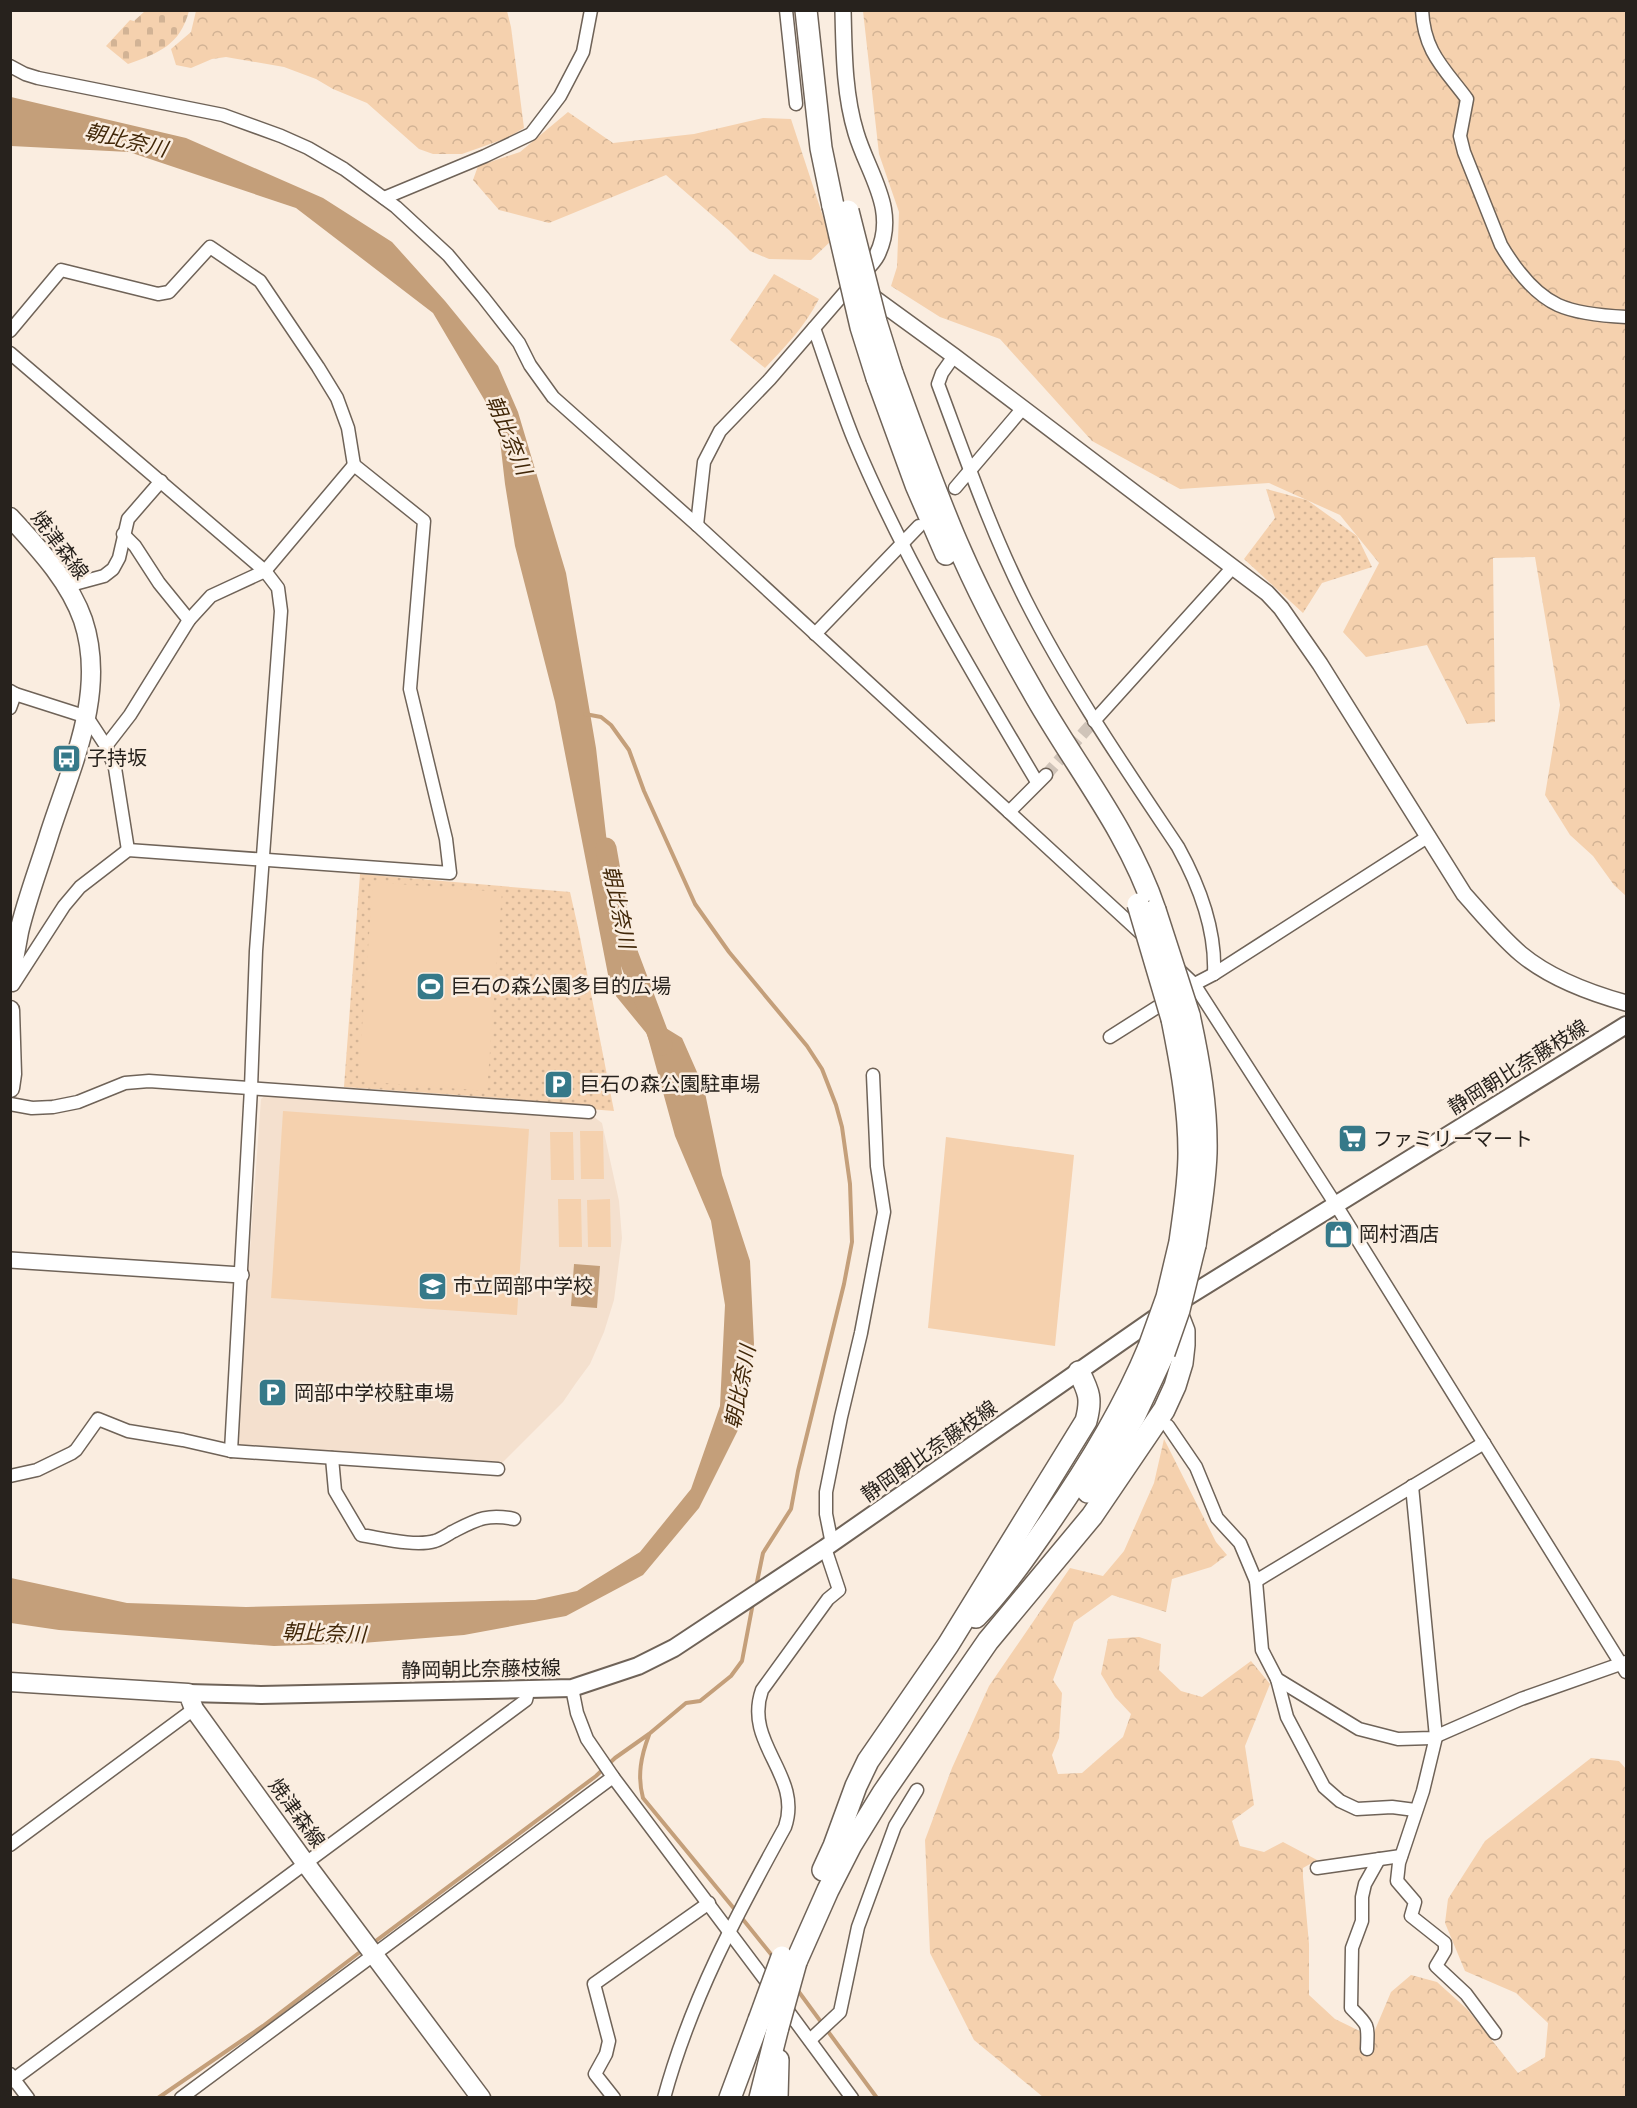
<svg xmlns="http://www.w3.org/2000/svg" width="1637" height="2108" font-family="Poppins,'Noto Sans JP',sans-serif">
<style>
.built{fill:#f4e0ce}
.green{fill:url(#green-dots)}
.forest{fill:url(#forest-crowns)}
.cemetery{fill:url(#cemetery-stones)}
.pitch{fill:#f5d1ae}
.water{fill:#c49f7a}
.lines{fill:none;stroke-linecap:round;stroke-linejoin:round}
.stream{stroke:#c49f7a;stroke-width:4}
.river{stroke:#c49f7a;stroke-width:21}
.minor-tunnel{stroke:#d0c4b9;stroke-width:12;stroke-dasharray:12 6;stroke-linecap:butt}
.minor-casing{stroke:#6f6358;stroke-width:15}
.tertiary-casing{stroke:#6f6358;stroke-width:18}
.secondary-casing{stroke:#6f6358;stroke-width:20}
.primary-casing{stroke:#6f6358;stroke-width:21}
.motorway-casing{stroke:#6f6358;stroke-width:24}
.minor{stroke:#fff;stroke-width:12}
.tertiary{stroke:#fff;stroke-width:15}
.secondary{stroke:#fff;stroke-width:16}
.primary{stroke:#fff;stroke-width:18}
.motorway{stroke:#fff;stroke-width:21}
.motorway-bridge-casing{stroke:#6f6358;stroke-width:24;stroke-linecap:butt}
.motorway-bridge{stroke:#fff;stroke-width:21}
.labels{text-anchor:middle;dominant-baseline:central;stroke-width:5;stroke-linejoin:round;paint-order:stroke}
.street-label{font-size:20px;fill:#27221d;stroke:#faede0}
.poi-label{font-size:20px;fill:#27221d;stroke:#faede0;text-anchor:start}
.water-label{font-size:21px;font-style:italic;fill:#412708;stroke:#faede0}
</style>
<defs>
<pattern id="green-dots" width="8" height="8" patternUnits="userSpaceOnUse" patternTransform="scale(1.5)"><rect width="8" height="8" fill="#f5d1ae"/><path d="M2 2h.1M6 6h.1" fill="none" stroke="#d2b395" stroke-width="1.8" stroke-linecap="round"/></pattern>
<pattern id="forest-crowns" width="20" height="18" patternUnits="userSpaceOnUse" patternTransform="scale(1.5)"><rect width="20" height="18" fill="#f5d1ae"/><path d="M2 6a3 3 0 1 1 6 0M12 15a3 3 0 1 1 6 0" fill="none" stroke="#d2b395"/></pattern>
<pattern id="cemetery-stones" width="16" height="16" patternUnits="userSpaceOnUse" patternTransform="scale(1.5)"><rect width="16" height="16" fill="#f5d1ae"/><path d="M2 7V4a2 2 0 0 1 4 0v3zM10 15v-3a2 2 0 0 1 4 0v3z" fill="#d2b395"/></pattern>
</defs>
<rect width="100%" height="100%" fill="#faede0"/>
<polygon class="built" points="267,1094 594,1117 602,1123 619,1201 622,1238 614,1300 604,1332 590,1364 576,1383 563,1402 502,1463 239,1446 236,1442 261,1099"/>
<g class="green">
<polygon points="1266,489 1307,500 1357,536 1372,567 1322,583 1303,613 1244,559 1275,518"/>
<polygon points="360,874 570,892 579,932 614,1111 515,1103 515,1099 344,1087"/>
</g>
<g class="forest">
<polygon points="196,11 507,11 511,27 524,128 507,138 462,154 433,154 419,149 367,103 333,89 316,79 284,67 226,57 212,59 191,68 176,65 171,49 191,32"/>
<polygon points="863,11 1626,11 1626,896 1614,885 1593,856 1570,835 1545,795 1560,705 1535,557 1493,558 1495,722 1467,724 1427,645 1366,657 1343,632 1379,563 1340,515 1269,483 1180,489 1092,441 1000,339 940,317 891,286 897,267 899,212 879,154"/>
<polygon points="568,112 613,143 694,134 763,118 791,119 831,241 811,260 769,259 750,251 729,230 666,175 549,223 499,210 473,180 478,166 520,152"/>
<path d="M774,274l45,25c-14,27 -33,47 -54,69l-35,-28z"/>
<polygon points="1164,1439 1216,1542 1227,1555 1211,1567 1172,1579 1166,1612 1112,1595 1074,1622 1053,1680 1062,1693 1059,1738 1052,1755 1058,1774 1082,1773 1123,1737 1131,1714 1115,1697 1101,1674 1108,1639 1139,1637 1161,1644 1159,1670 1181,1691 1202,1697 1251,1661 1270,1684 1245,1746 1254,1805 1232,1821 1240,1846 1264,1852 1283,1842 1317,1860 1303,1868 1303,1877 1309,1944 1309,1995 1335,2019 1372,2037 1391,1992 1411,1975 1437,1982 1467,2009 1518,2073 1545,2057 1548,2023 1516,1993 1465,1971 1445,1923 1448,1899 1485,1841 1591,1758 1619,1761 1626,1769 1626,2097 1043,2097 974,2040 930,1953 925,1840 952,1768 989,1686 1070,1568 1103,1576 1124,1551 1154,1483"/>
</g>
<path class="cemetery" d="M145,11h44c-9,34 -30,42 -61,53l-22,-18 24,-26 4,1z"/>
<g class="pitch">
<polygon points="373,882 502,892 487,1091 358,1081"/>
<polygon points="283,1111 529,1129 517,1315 271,1298"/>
<polygon points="580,1131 603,1131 604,1179 581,1179"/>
<polygon points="550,1132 573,1132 574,1180 551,1180"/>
<polygon points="946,1137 1074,1155 1055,1346 928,1328"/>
<polygon points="558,1199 581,1199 582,1247 559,1247"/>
<polygon points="610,1199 611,1247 588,1247 587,1200"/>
</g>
<g class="water">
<polygon points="11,97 186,138 323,198 392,242 445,301 498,366 518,412 566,573 596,748 623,982 646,1016 682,1038 704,1088 722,1175 750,1261 754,1344 738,1430 699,1508 643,1575 566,1616 464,1635 362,1643 274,1646 59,1630 11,1623 11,1578 127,1603 246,1607 535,1600 577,1591 640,1552 691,1489 720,1406 725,1305 711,1221 675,1136 647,1034 611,990 555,702 515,546 505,484 498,423 433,313 296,208 129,152 11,146"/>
<polygon points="574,1264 600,1266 597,1308 571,1306"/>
</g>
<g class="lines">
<g class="stream">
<polyline points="585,714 601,717 611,725 629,750 644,791 695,904 729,952 807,1046 822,1069 836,1105 842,1127 850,1184 852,1242 844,1284 798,1471 791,1509 763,1553 756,1587"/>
<path d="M649,1735c-8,21 -12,41 -6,63l93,113"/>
<polyline points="741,1917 774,1958"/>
<polyline points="373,1943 596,1776 615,1758 649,1734 686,1703 700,1701 731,1676 742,1661 753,1603"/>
<polyline points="796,1988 877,2098"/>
<polyline points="158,2098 263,2026 364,1949"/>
</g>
<polyline class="river" points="606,848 622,939 662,1045"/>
<polyline class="minor-tunnel" points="1046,775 1094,721"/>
<defs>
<g id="minor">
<polyline points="786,10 796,104"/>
<path d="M1422,10c2,42 22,58 45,89l-7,37 4,16 37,93c13,22 33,49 57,60 20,9 47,11 68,12"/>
<polyline points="10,66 25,74 38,78 223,115 281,136 308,148 344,169 396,207 448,255 483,297 519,343 530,365 553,397 697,525 1145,937"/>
<polyline points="384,198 485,156 531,134 560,96 583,52 591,10"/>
<path d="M814,328c13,37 25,75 40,112 50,119 117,231 183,342"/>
<polyline points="10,331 61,270 158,294 169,292 210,247 260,281 318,367 337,398 348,428 354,465"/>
<polyline points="10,353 265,571 278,588 281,611 256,951 251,1088 231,1451"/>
<path d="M954,356l-12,17 -4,11c27,72 52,145 87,215 44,87 99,167 153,248 21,38 38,83 36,127"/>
<polyline points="955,488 1023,408"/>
<polyline points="697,525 704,462 720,431 770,379 852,284"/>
<polyline points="123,534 135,546 159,583 189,620"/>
<polyline points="67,586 104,576 113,569 119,558 128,519 161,481"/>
<polyline points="815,634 919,526"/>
<polyline points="10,691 15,694 10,708"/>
<polyline points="15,694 87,717 106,746 115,768 128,850"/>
<polyline points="1094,721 1233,567"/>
<polyline points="1009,812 1046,775"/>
<polyline points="1177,968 1194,984 1336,1205 1626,1672"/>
<polyline points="13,985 64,906 80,887 128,850 450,873 446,839 410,689 424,521 354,465 265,571 211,596 189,620 130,715 106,746"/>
<polyline points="1187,988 1214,974 1429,836"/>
<polyline points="1110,1037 1170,999"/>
<polyline points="10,1104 32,1108 53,1107 78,1102 125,1083 149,1081 589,1112"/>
<polyline points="1168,1426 1196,1467 1217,1518 1240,1543 1256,1581 1262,1650 1277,1679 1359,1729 1398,1739 1432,1738 1521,1699 1626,1662"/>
<path d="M332,1458l3,33 26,44c20,3 54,12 74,6 6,-2 12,-6 17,-9 24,-12 35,-19 62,-13"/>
<polyline points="10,1476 37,1470 72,1453 76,1450 98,1419 128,1431 183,1440 231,1451 498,1469"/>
<polyline points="1412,1486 1436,1737 1423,1791 1399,1863 1397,1881 1415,1902 1411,1916 1445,1943 1445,1951 1436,1966 1466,1994 1495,2033"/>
<polyline points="832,1544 826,1514 826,1492 841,1417 861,1333 884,1212 877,1166 873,1075"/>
<polyline points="1256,1581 1484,1443"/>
<polyline points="1277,1679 1287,1717 1324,1787 1340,1801 1357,1809 1392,1807 1415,1810"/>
<polyline points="572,1688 577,1713 587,1739 613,1777 772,1989"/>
<polyline points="10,1845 194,1709"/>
<polyline points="1317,1868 1401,1856"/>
<polyline points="782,2003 852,2098"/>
<polyline points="810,2040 840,2012 858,1927 895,1826 917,1790"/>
<path d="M1367,2049c1,-25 2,-23 -16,-41l1,-60 10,-27v-24l3,-13 14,-25"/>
<polyline points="10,2074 28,2098"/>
<polyline points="10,2082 526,1700 529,1688"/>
<polyline points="181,2098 613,1777"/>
<polyline points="614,2098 595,2074 606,2054 609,2041 594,1984 709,1903"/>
<path d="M664,2098c27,-99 72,-182 121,-271 18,-52 -42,-83 -23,-137l66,-91 11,-9 -14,-42"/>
</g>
<g id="tertiary">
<path d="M843,10c1,41 1,84 13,123 12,41 43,77 21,122 -4,8 -12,15 -18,21"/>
<path d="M866,292l88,64 313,237 14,15 39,56 144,230c18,20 36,42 57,60 30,25 69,39 105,49"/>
<polyline points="10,1260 241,1275"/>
</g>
<polyline id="secondary" points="188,1693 261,1695 572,1688 638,1666 674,1648 825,1548 1174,1305 1626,1025"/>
<g id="primary">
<path d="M10,517c28,31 59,63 73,103 24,72 -11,144 -33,212 -10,33 -23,66 -31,100 -3,16 -6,33 -9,49"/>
<polyline points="10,1010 12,1074 10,1088"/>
<polyline points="10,1682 188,1693 194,1709 306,1864 481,2098"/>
</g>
<g id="motorway">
<polyline points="806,10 821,148 833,206"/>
<path d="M892,373c21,57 41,114 65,170 21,49 47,98 74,145 41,74 97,141 124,222"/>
<polyline points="877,378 916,485 946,554"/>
<path d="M1189,1015c10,46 18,91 17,138 -1,31 -6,61 -11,92"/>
<path d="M1172,1019c9,45 17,89 17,134 0,30 -5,59 -9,89"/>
<polyline points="1088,1492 1134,1417 1164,1353"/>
<path d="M976,1617c28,-29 50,-61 73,-94 39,-56 74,-113 100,-176"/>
<path d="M823,1870l11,-24 22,-60 12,-25 80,-116 138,-224c6,-22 3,-29 -7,-49"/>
<polyline points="796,1962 828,1890 851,1845 883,1793 988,1641 1092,1516 1164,1410 1175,1386 1182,1363 1184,1345 1184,1331 1174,1305"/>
<polyline points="730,2098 759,2020"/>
<polyline points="760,2098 778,2027"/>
<polyline points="777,2098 778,2060"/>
</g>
</defs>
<use href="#minor" class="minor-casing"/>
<use href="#tertiary" class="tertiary-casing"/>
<use href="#secondary" class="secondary-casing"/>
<use href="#primary" class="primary-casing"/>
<use href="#motorway" class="motorway-casing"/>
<use href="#minor" class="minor"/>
<use href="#tertiary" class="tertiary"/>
<use href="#secondary" class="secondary"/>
<use href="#primary" class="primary"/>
<use href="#motorway" class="motorway"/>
<defs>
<g id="motorway-bridge">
<polyline points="833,206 861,327 877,378"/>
<polyline points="848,211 876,322 892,373"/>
<polyline points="1138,904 1172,1019"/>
<polyline points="1155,910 1189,1015"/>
<polyline points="1149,1347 1167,1297 1180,1242"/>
<polyline points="1164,1353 1179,1310 1195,1245"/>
<polyline points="759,2020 782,1957"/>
<polyline points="778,2027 796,1962"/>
</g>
</defs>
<use href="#motorway-bridge" class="motorway-bridge-casing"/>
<use href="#motorway-bridge" class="motorway-bridge"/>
</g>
<defs>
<symbol id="bus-square" viewBox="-11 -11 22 22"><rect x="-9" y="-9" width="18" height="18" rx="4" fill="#367989" stroke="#faede0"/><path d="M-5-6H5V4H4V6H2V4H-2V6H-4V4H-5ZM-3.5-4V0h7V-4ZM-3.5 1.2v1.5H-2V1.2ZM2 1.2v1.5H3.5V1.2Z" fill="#fff"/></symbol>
<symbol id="stadium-square" viewBox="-11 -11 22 22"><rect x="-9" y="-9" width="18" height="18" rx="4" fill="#367989" stroke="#faede0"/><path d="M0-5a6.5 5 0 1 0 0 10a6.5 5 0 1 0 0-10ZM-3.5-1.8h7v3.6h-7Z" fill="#fff"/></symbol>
<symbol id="parking-square" viewBox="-11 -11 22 22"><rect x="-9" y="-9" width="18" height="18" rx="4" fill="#367989" stroke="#faede0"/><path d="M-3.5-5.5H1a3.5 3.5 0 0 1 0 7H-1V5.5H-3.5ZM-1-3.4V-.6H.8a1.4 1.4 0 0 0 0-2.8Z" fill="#fff"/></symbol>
<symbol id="supermarket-square" viewBox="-11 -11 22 22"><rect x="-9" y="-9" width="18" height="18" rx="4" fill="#367989" stroke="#faede0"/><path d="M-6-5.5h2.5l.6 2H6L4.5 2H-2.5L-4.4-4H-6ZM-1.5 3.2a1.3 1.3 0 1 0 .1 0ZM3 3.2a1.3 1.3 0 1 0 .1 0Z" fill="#fff"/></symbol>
<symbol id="shop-square" viewBox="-11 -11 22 22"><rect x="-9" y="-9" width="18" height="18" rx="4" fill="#367989" stroke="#faede0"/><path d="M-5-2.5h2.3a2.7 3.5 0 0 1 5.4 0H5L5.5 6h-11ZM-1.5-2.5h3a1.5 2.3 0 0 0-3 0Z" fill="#fff"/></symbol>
<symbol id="school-square" viewBox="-11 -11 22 22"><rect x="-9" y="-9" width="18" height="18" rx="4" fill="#367989" stroke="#faede0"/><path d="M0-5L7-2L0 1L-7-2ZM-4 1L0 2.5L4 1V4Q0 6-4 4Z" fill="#fff"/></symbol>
</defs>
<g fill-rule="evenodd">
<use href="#bus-square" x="50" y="742" width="33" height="33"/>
<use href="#stadium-square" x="414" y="970" width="33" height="33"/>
<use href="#parking-square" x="542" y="1068" width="33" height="33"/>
<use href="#supermarket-square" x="1336" y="1122" width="33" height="33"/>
<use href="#shop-square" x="1322" y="1218" width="33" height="33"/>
<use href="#school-square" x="416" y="1270" width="33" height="33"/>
<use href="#parking-square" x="256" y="1376" width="33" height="33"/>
</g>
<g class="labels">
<g class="street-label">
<text transform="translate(60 545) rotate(53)">焼津森線</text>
<text transform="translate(1518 1067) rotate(-32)">静岡朝比奈藤枝線</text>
<text transform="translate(929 1451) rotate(-35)">静岡朝比奈藤枝線</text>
<text transform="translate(481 1669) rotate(-1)">静岡朝比奈藤枝線</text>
<text transform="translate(297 1813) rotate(54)">焼津森線</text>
</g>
<g class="poi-label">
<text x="87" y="758">子持坂</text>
<text x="451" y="986">巨石の森公園多目的広場</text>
<text x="580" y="1084">巨石の森公園駐車場</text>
<text x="1373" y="1139">ファミリーマート</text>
<text x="1359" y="1234">岡村酒店</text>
<text x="453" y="1286">市立岡部中学校</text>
<text x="294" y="1393">岡部中学校駐車場</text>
</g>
<g class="water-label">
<text transform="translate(126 140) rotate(13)">朝比奈川</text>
<text transform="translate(509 435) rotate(67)">朝比奈川</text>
<text transform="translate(619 907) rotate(78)">朝比奈川</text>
<text transform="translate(740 1387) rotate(-79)">朝比奈川</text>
<text transform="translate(324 1633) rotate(2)">朝比奈川</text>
</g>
</g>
<rect width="1637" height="2108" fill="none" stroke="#27221d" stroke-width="24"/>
</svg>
